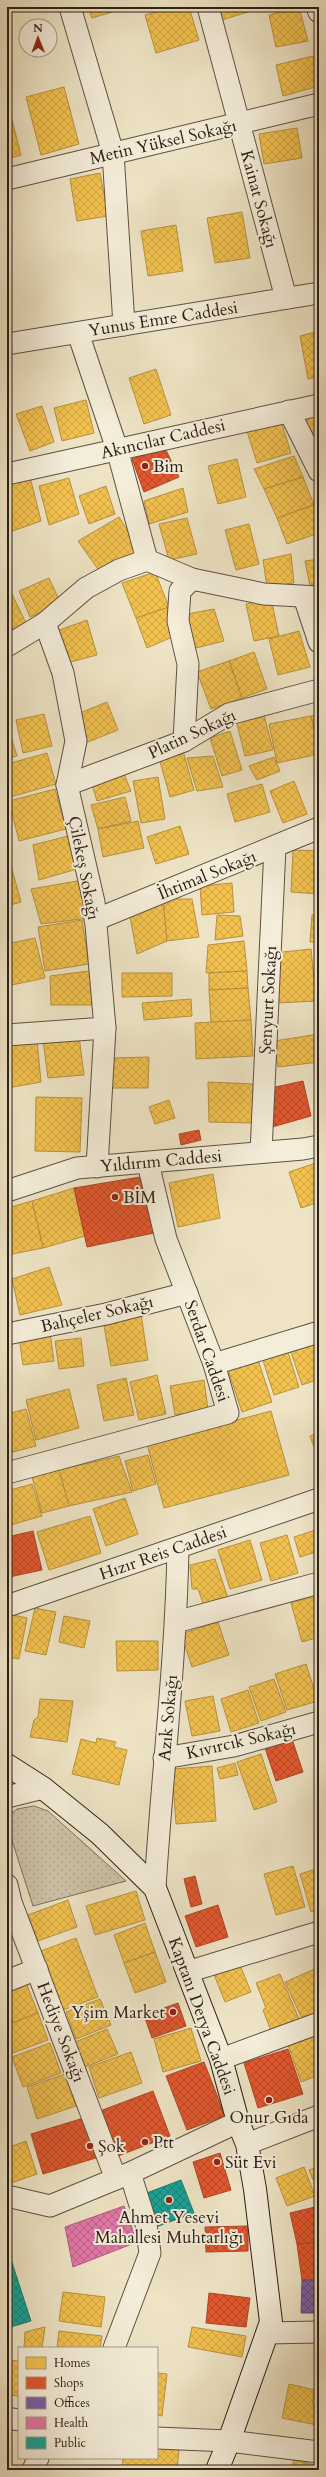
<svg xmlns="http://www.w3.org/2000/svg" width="326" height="2477" font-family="Cardo,serif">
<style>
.park{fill:url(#park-dots);stroke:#7c7260}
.homes{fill:url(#homes-cross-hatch);stroke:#b6913e}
.shops{fill:url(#shops-cross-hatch);stroke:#ac4628}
.offices{fill:url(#offices-cross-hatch);stroke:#634b7c}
.health{fill:url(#health-cross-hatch);stroke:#ac5d7d}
.public{fill:url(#public-cross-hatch);stroke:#1d7c72}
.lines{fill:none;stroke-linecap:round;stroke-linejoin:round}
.street-casing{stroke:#5c5144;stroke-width:23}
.secondary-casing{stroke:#2b2019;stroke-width:24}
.street{stroke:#f4edd9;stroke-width:21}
.secondary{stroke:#f4edd9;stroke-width:22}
.poi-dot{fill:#8f2418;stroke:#f4edd9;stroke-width:1.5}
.labels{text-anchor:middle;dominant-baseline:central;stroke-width:4;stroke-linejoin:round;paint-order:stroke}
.street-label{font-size:17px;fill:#2b2019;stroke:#f4edd9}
.poi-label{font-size:17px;fill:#2b2019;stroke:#f4edd9;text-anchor:start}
</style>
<defs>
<pattern id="park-dots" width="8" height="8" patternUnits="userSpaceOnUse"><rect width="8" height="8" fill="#cdc3a8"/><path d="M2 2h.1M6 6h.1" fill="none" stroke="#b0a790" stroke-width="1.8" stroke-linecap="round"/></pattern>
<pattern id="homes-cross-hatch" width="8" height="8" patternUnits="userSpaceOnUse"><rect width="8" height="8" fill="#f2c14e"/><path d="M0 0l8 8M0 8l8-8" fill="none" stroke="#d0a644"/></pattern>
<pattern id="shops-cross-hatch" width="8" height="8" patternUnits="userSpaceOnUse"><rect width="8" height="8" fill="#e4572e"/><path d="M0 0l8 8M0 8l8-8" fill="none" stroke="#b94826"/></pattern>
<pattern id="offices-cross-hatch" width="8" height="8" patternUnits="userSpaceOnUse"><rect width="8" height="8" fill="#7b5ea7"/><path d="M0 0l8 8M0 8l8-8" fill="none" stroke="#60497f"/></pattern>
<pattern id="health-cross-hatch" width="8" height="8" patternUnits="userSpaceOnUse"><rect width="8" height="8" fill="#e377a8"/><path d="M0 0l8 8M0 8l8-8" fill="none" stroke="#b86188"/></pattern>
<pattern id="public-cross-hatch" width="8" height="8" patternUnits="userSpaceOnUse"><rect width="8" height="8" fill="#17a398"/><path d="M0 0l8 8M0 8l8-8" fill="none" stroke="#15847b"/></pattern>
</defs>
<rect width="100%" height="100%" fill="#eee4c5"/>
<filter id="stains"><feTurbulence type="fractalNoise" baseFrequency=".005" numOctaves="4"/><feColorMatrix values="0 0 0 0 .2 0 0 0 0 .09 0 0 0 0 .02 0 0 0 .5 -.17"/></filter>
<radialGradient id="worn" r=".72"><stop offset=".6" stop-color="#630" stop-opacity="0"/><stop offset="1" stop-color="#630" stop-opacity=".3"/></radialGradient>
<polygon class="park" points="34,1806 48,1811 126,1881 33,1906 7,1825 7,1817 17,1809"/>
<g class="homes">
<polygon points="88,7 129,7 92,18"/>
<polygon points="174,7 189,7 199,40 156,53 145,15"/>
<polygon points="217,7 260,7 261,8 222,20"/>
<polygon points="268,7 284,7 269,11"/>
<polygon points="299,7 308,41 276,47 269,15"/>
<polygon points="313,56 319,86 283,96 276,65"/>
<polygon points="64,87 79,144 41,155 26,97"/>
<polygon points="7,100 21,155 7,159"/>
<polygon points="297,128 302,158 264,164 259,134"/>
<polygon points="100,173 108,216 77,221 70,179"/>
<polygon points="242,212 250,258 215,263 207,218"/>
<polygon points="176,225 183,271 148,276 141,231"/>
<polygon points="319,331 319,377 308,379 300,336"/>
<polygon points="156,369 171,415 144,424 129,378"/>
<polygon points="86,400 94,433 62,441 54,408"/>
<polygon points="42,406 54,442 30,451 16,414"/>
<polygon points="319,412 319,459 301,421"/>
<polygon points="280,418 291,453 257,463 246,428"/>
<polygon points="294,456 303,477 264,489 254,469"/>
<polygon points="237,459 246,497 218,504 208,466"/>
<polygon points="30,477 41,521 7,533 7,483"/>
<polygon points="303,477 314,505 277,518 264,489"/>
<polygon points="69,478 79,514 49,525 39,486"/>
<polygon points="106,486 115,514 89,524 79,496"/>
<polygon points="183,488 188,512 149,524 144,501"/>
<polygon points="314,505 319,515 319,533 287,544 277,518"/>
<polygon points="119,517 141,553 100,572 78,541"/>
<polygon points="187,518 197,554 169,560 159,524"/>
<polygon points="249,524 259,564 236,570 225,530"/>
<polygon points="291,554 294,583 267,587 263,560"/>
<polygon points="319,559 319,584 310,586 305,561"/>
<polygon points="155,572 169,607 136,618 122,583"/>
<polygon points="49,578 61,604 30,617 19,591"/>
<polygon points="10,590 26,623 7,632 7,591"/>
<polygon points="271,598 279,636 254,641 246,604"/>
<polygon points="169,607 179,634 147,648 136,618"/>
<polygon points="214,609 224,641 188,650 182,615"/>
<polygon points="87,620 97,655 63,664 54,632"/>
<polygon points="299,631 310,667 278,675 269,639"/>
<polygon points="254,652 267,689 242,698 229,661"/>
<polygon points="229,661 242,698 211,709 197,672"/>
<polygon points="107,702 118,730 83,744 75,715"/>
<polygon points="263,711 273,750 245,756 235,716"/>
<polygon points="44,714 52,746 23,753 16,720"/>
<polygon points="319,714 319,752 311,716"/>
<polygon points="311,716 319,754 277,763 269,724"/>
<polygon points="7,724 17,756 7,759"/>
<polygon points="230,731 242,770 222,776 210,738"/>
<polygon points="183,751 194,790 170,797 159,758"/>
<polygon points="47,753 56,784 7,798 7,764"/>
<polygon points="213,756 223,787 197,791 187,758"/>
<polygon points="274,757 280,771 257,780 249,766"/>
<polygon points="122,769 131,791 97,801 90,778"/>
<polygon points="158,777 165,819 141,823 133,781"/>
<polygon points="294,781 307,814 283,823 270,791"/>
<polygon points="262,784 270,812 235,822 227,794"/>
<polygon points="55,789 66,829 19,841 9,801"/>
<polygon points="125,797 131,821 98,829 91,805"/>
<polygon points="138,821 144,848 103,857 98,829"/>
<polygon points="180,826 189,854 156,864 147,837"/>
<polygon points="68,836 77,869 39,880 33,845"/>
<polygon points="293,850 319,851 319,894 291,892"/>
<polygon points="7,851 21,902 7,906"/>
<polygon points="83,880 89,918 41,924 31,889"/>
<polygon points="232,883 234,912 202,915 200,886"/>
<polygon points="163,899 167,941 137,954 130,917"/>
<polygon points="163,899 192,899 199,937 167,941"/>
<polygon points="217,915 240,916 243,936 215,940"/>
<polygon points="312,915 319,915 319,942 310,942"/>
<polygon points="82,920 89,964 45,971 38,927"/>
<polygon points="35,938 45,978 7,986 7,944"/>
<polygon points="244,941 247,971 206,973 208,945"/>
<polygon points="311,949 316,1001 278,1003 273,953"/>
<polygon points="89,971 95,1005 51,1005 50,976"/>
<polygon points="247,971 248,988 209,990 209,973"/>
<polygon points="122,973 172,973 172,996 122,997"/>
<polygon points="248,988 251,1020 211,1023 209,990"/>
<polygon points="191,999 192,1016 144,1020 142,1003"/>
<polygon points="251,1020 253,1056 196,1059 195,1023"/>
<polygon points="319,1034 319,1062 278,1067 274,1041"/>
<polygon points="79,1036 84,1075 48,1078 43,1040"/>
<polygon points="37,1040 41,1082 7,1088 7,1043"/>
<polygon points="149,1057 148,1088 111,1088 113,1058"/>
<polygon points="208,1082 253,1084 254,1123 209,1122"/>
<polygon points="36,1097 82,1098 80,1152 35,1151"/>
<polygon points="169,1100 175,1118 155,1124 149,1107"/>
<polygon points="319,1162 319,1202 301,1208 289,1172"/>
<polygon points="213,1174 220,1218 178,1227 169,1183"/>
<polygon points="74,1188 85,1236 43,1248 32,1201"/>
<polygon points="32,1201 43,1248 7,1255 7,1208"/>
<polygon points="49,1267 62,1305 20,1315 12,1279"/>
<polygon points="141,1314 148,1360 111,1366 103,1320"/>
<polygon points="50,1332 54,1361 23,1365 19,1337"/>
<polygon points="81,1338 84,1366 59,1369 55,1341"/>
<polygon points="314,1338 319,1354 319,1379 302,1385 289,1346"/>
<polygon points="286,1346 299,1387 274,1395 261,1354"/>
<polygon points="258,1360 272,1402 242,1412 228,1370"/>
<polygon points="157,1375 166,1414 139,1420 130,1382"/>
<polygon points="126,1378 134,1415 104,1421 97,1385"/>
<polygon points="204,1380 208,1410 175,1415 170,1386"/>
<polygon points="69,1389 79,1428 36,1440 26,1400"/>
<polygon points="26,1409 36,1446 9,1453 7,1444 7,1414"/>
<polygon points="271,1411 289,1475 164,1508 147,1444"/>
<polygon points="319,1433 319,1461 310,1436"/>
<polygon points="148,1455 156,1484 133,1491 125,1461"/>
<polygon points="119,1456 132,1492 69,1506 59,1470"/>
<polygon points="59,1470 69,1506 42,1513 32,1477"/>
<polygon points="32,1484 42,1516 7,1526 7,1491"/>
<polygon points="125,1498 138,1534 106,1546 93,1509"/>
<polygon points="90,1516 101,1553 49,1570 37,1532"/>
<polygon points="319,1529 319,1551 300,1557 294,1537"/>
<polygon points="287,1535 298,1573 271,1581 260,1543"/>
<polygon points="250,1540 262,1580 230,1589 218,1550"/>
<polygon points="215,1559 228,1598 204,1606 198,1589 192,1589 190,1565"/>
<polygon points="319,1595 319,1637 302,1642 291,1603"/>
<polygon points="35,1608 56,1612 46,1655 25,1651"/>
<polygon points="9,1614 27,1618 19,1659 7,1657"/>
<polygon points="64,1616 90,1621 84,1648 59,1642"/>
<polygon points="218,1622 229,1655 192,1667 181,1634"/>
<polygon points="116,1641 158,1641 158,1670 117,1671"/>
<polygon points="306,1664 318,1701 287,1710 275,1674"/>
<polygon points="274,1679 286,1712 261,1721 249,1687"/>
<polygon points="248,1690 259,1723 231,1732 221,1699"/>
<polygon points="213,1696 220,1731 192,1736 185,1701"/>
<polygon points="40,1699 73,1701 67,1742 30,1737 34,1720 38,1717"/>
<polygon points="97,1738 116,1742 114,1747 127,1750 119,1785 72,1774 81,1739 96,1743"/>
<polygon points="261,1754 277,1802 254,1810 237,1762"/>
<polygon points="235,1763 238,1775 220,1779 217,1768"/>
<polygon points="212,1766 216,1821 176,1824 172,1769"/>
<polygon points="293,1866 305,1907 276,1915 264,1874"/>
<polygon points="319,1868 319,1909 311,1912 300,1874"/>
<polygon points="136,1891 145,1920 95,1935 86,1906"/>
<polygon points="68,1900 77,1927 38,1941 28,1915"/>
<polygon points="145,1923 155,1952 124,1963 114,1935"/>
<polygon points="76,1938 98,1997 63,2010 41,1951"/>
<polygon points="155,1952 166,1982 135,1993 124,1963"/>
<polygon points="237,1958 251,1992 225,2002 211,1967"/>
<polygon points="319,1967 319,2014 303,2021 285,1982"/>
<polygon points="280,1974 299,2019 271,2031 263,2010 266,2008 256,1983"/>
<polygon points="24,1978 38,2013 7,2025 7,1985"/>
<polygon points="100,1999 111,2025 76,2039 66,2012"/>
<polygon points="38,2013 48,2040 10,2054 7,2046 7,2025"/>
<polygon points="191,2028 201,2061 163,2072 154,2039"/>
<polygon points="107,2029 118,2054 85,2067 75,2042"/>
<polygon points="319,2031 319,2075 301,2082 287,2042"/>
<polygon points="50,2043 61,2073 23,2087 12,2057"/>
<polygon points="131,2052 142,2083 99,2098 89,2067"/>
<polygon points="65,2074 76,2106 37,2119 27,2087"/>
<polygon points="26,2141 37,2174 11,2183 7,2171 7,2148"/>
<polygon points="319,2166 319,2178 313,2180 309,2170"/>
<polygon points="304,2167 315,2196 287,2206 276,2178"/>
<polygon points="63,2292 105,2297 101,2327 59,2321"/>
<polygon points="45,2327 42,2348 24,2348 25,2332"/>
<polygon points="192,2327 246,2336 242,2357 188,2347"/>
<polygon points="59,2331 102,2336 100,2348 57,2348"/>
<polygon points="7,2360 19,2361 19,2396 7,2395"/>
<polygon points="157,2373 167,2374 162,2416 157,2415"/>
<polygon points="289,2384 315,2390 312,2404 319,2405 317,2425 282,2418"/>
<polygon points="157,2447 179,2450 177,2470 122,2470 123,2458 157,2458"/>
<polygon points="294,2460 319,2466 319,2470 291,2470"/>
<polygon points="281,2466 282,2470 248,2470 248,2468"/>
</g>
<g class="shops">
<polygon points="165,448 179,477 144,492 132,459"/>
<polygon points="303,1081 311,1116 272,1127 266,1089"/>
<polygon points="199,1130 201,1140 181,1145 179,1134"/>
<polygon points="146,1176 154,1233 87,1247 74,1188"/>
<polygon points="33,1531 42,1570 9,1577 7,1537"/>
<polygon points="291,1736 303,1772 276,1781 264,1745"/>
<polygon points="195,1876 202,1904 191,1907 184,1879"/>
<polygon points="218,1905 228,1937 196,1947 185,1916"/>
<polygon points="178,2003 186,2026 152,2038 144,2015"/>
<polygon points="288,2049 303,2094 258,2108 244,2063"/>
<polygon points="204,2062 225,2116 187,2130 166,2076"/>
<polygon points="153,2091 170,2136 118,2156 100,2111"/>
<polygon points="87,2117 99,2157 43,2174 31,2134"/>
<polygon points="220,2153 231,2190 204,2198 193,2162"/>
<polygon points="319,2206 319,2242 297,2244 290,2213"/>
<polygon points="248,2226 248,2251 206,2252 205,2227"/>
<polygon points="319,2242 319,2280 302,2280 297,2244"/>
<polygon points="209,2293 250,2298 246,2327 206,2323"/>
</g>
<polygon class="offices" points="302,2280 319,2280 319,2313 301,2313"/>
<polygon class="health" points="124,2206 137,2242 73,2267 65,2227"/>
<g class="public">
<polygon points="181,2180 194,2213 156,2227 144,2194"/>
<polygon points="7,2247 31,2321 7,2328"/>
</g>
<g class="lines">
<defs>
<g id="street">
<polyline points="70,7 113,153 124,325"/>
<polyline points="208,7 286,298"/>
<polyline points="317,7 319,12"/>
<polyline points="7,179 319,104"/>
<polyline points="78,333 117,449 147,560"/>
<polyline points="7,344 319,293"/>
<polyline points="289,411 319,471"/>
<polyline points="7,474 319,405"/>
<polyline points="304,597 319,642"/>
<polyline points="45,623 63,673 76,741 67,785 94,902 105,1028 97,1167"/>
<polyline points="7,646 45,623 86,588 119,570 147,560 192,579 264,594 319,597"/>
<polyline points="184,741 188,664 178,621 180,591 192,579"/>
<polyline points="67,785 184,741 229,714 319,690"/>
<polyline points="95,920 319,828"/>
<polyline points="7,1035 105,1028"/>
<polyline points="261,1152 275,847"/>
<polyline points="7,1191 77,1168 303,1149 319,1146"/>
<polyline points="7,1334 106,1314 187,1293"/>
<polyline points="214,1364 319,1332"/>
<polyline points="7,1473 228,1413 214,1364 166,1239 148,1163"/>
<polyline points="7,1606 319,1499"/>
<polyline points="176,1622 319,1583"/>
<polyline points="164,1758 234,1746 319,1722"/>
<polyline points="7,1797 43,1788"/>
<polyline points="7,1885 11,1902 116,2179"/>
<path d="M155,1888c7,-113 21,-227 23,-340"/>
<polyline points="187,1972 319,1932"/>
<polyline points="7,1981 37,1969"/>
<polyline points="221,2059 319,2023"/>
<polyline points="247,2144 319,2116"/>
<polyline points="7,2196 50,2206 130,2173 238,2122"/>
<polyline points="267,2333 319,2332"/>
<polyline points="114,2348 150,2253 146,2224 130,2173"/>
<polyline points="7,2418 19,2420"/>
<polyline points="157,2438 229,2441 319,2452"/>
<polyline points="33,2470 38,2458"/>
</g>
<polyline id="secondary" points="7,1765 43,1788 100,1834 155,1888 221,2059 238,2122 247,2144 255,2189 271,2322 229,2441 217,2470"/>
</defs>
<use href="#street" class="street-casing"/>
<use href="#secondary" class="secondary-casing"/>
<use href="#street" class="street"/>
<use href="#secondary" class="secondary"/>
</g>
<g class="poi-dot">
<circle cx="145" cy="466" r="4"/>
<circle cx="115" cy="1197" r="4"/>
<circle cx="173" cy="2012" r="4"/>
<circle cx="269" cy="2100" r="4"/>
<circle cx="145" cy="2142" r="4"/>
<circle cx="90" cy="2146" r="4"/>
<circle cx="217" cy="2162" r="4"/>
<circle cx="169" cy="2200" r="4"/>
</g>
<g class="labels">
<g class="street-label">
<text transform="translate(163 142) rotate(-13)">Metin Yüksel Sokağı</text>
<text transform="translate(259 199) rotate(75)">Kainat Sokağı</text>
<text transform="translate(163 319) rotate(-9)">Yunus Emre Caddesi</text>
<text transform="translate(163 439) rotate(-13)">Akıncılar Caddesi</text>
<text transform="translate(192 734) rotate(-25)">Platin Sokağı</text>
<text transform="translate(84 868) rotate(79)">Çilekeş Sokağı</text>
<text transform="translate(207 875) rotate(-22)">İhtimal Sokağı</text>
<text transform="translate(268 1000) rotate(-87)">Şenyurt Sokağı</text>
<text transform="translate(161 1161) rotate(-5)">Yıldırım Caddesi</text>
<text transform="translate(97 1314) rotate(-13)">Bahçeler Sokağı</text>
<text transform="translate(207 1351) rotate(71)">Serdar Caddesi</text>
<text transform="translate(163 1553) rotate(-19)">Hızır Reis Caddesi</text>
<text transform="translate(168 1718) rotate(-85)">Azık Sokağı</text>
<text transform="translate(241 1741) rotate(-13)">Kıvırcık Sokağı</text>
<text transform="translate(202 2016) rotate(70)">Kaptanı Derya Caddesi</text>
<text transform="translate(61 2032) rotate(69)">Hediye Sokağı</text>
</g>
<g class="poi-label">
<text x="153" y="466">Bim</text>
<text x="123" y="1197">BİM</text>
<text x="165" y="2012" text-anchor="end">Yşim Market</text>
<text x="269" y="2117" text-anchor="middle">Onur Gıda</text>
<text x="153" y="2142">Ptt</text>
<text x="98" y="2146">Şok</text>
<text x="225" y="2162">Süt Evi</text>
<text x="169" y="2217" text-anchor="middle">Ahmet Yesevi<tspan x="169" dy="20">Mahallesi Muhtarlığı</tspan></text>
</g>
</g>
<rect width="326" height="2477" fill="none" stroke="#eee4c5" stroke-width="24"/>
<rect x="8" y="8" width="310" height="2461" fill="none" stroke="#2b2019" stroke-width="2"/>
<rect x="12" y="12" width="302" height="2453" fill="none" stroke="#2b2019"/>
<rect x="18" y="2347" width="140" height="112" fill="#f4edd9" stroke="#a49b8c"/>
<rect x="26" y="2357" width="20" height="12" fill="#f2c14e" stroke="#a49b8c"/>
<text x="54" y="2367" font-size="12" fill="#2b2019">Homes</text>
<rect x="26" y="2377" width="20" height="12" fill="#e4572e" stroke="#a49b8c"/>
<text x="54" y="2387" font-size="12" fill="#2b2019">Shops</text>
<rect x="26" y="2397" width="20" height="12" fill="#7b5ea7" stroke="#a49b8c"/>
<text x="54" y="2407" font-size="12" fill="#2b2019">Offices</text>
<rect x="26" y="2417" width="20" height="12" fill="#e377a8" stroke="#a49b8c"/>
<text x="54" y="2427" font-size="12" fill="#2b2019">Health</text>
<rect x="26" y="2437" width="20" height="12" fill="#17a398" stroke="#a49b8c"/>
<text x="54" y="2447" font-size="12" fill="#2b2019">Public</text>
<g transform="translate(38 38) rotate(359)"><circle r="19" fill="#f4edd9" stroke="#a49b8c"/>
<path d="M0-3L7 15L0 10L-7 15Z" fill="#8f2418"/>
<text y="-6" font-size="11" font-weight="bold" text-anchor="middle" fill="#2b2019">N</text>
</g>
<rect width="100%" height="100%" filter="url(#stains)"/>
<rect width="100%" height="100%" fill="url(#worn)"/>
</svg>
